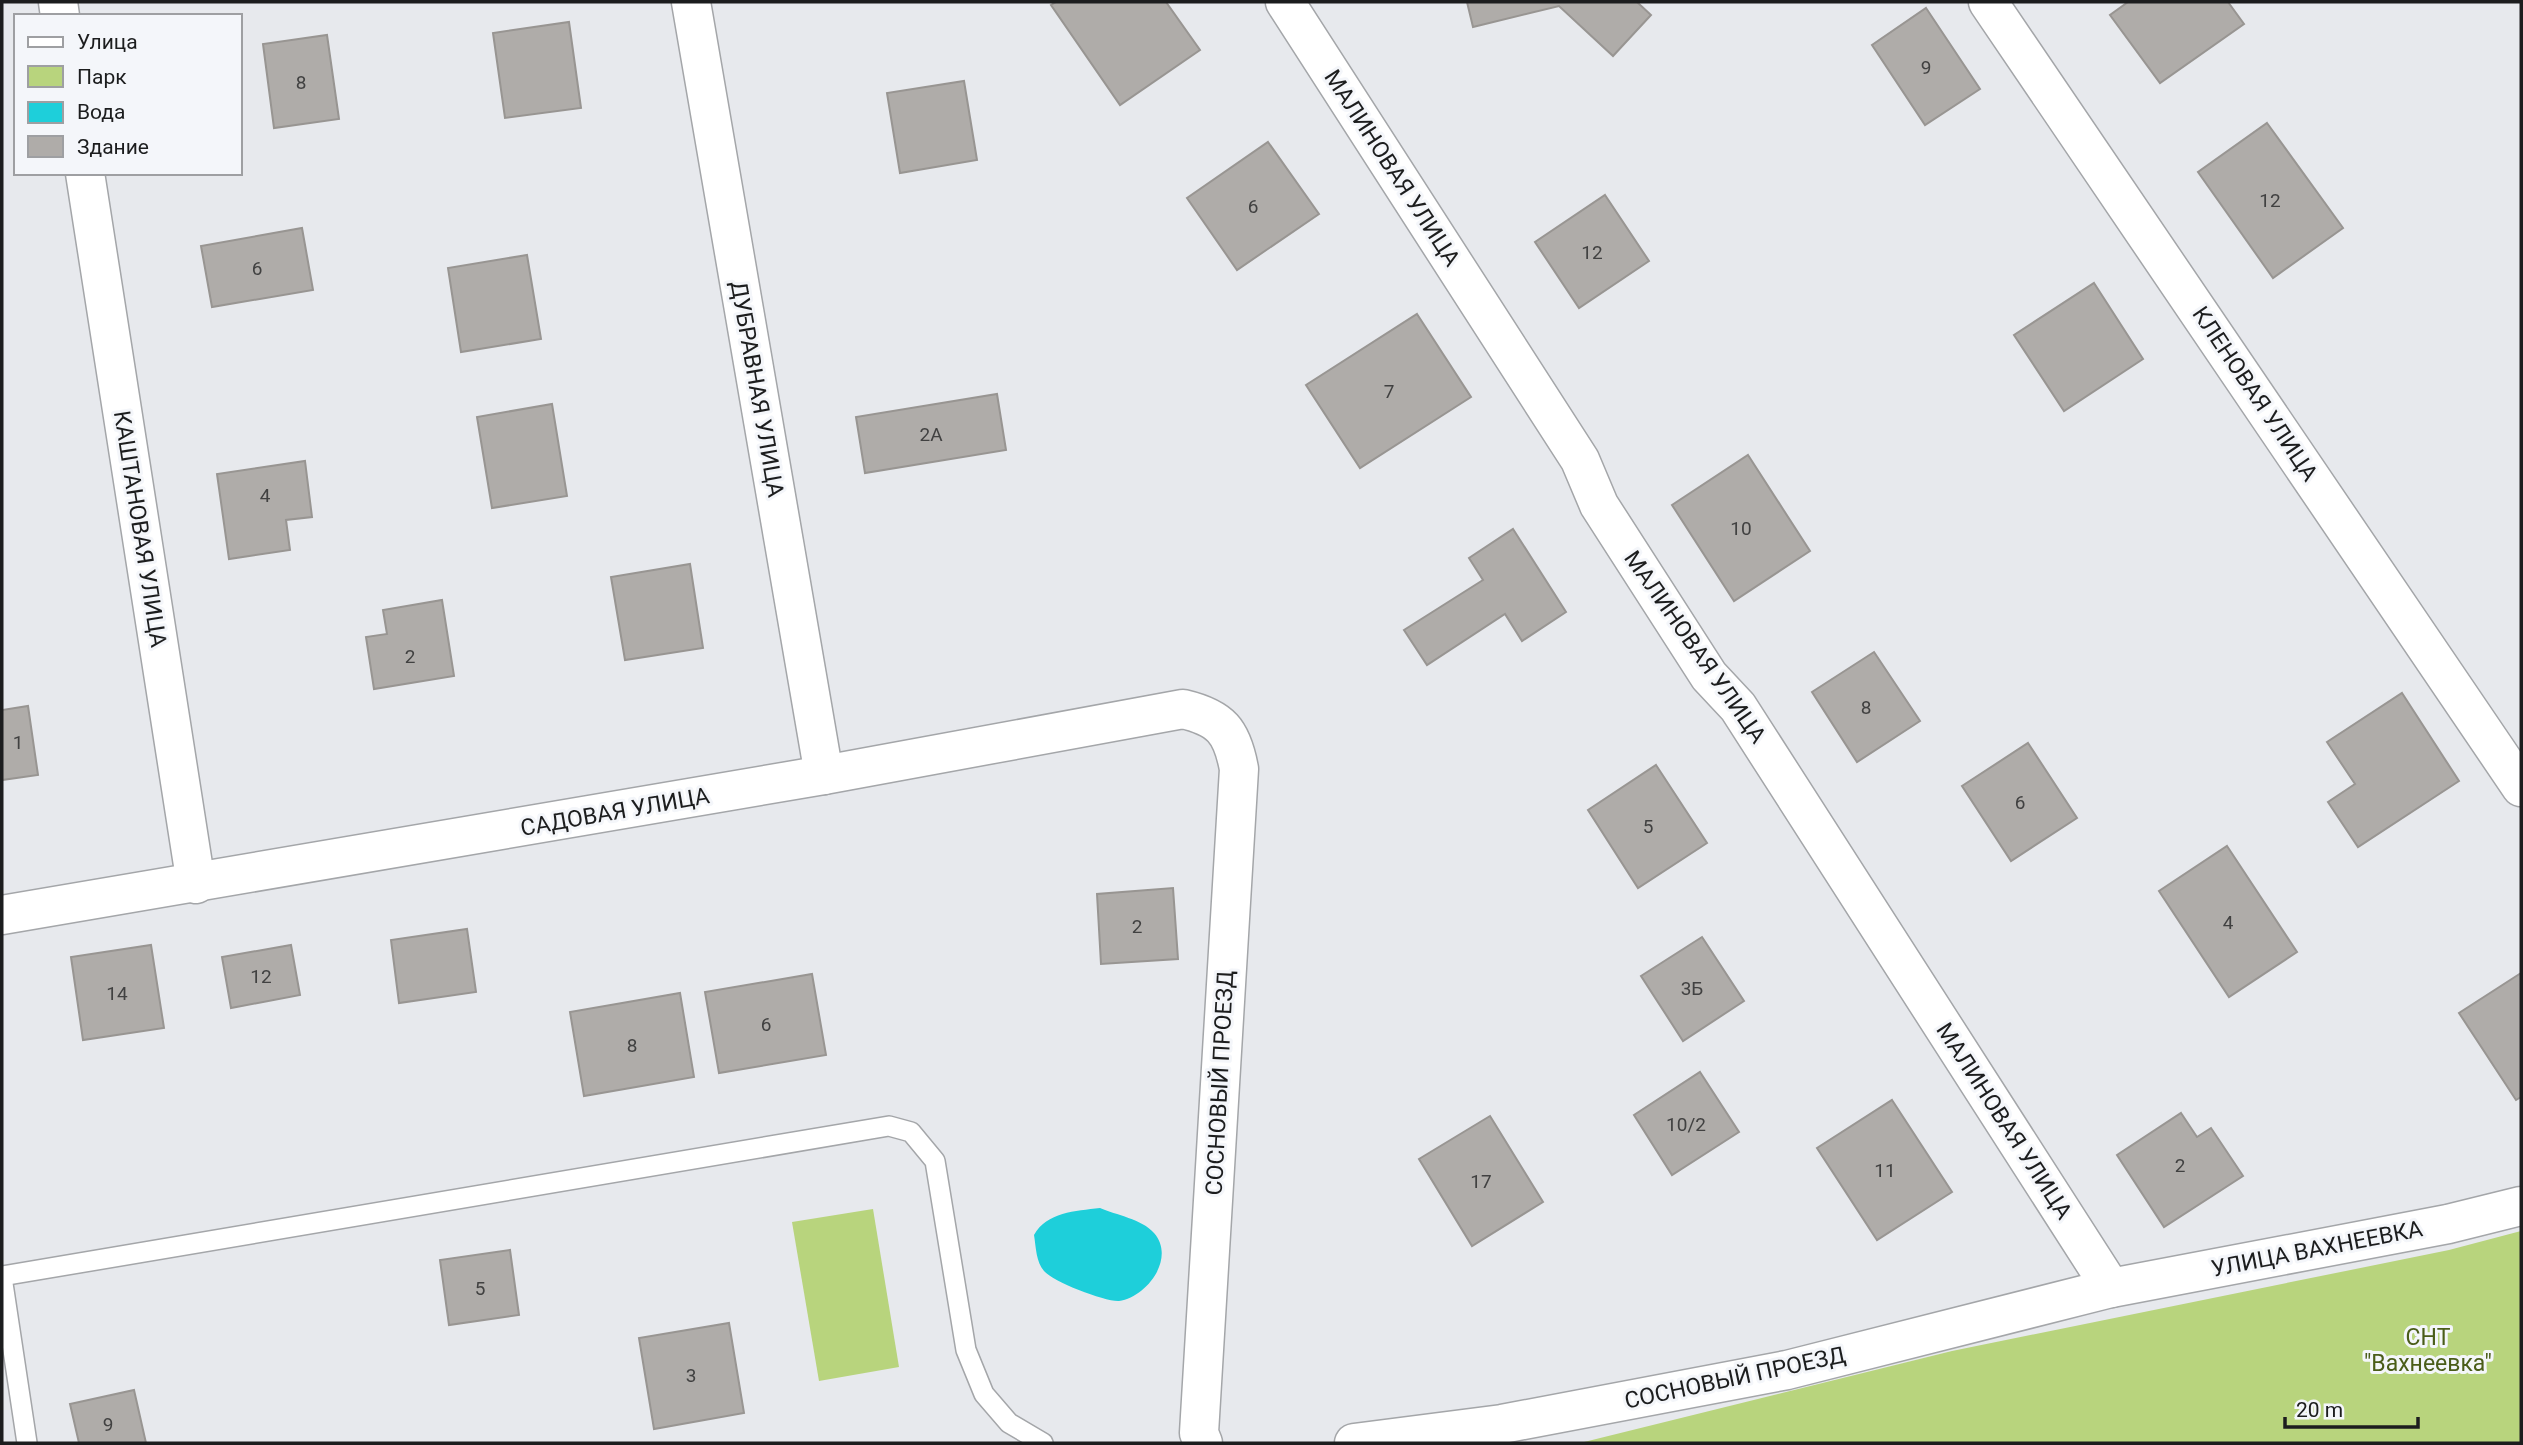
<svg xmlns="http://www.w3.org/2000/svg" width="2523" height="1445" font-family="Roboto,sans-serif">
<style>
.green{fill:#b8d47d}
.water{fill:#1ecfda}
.building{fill:#afaca9;stroke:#989592;stroke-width:2}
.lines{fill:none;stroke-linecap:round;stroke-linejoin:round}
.service-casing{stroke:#a4a6a9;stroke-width:22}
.minor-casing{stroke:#a4a6a9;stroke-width:41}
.service{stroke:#fff;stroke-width:19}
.minor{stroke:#fff;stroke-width:38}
.labels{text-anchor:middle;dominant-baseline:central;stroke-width:6;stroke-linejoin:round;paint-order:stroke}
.number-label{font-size:19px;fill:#414141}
.street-label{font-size:23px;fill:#1c1d1e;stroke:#f4f6fa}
.park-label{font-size:23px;fill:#4a5d19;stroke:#f4f6fa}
</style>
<rect width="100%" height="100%" fill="#e7e9ed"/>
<g class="green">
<polygon points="873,1209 899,1367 819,1381 792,1222"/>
<polygon points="2521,1231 2521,1443 1580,1443 1952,1351 2449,1250"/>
</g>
<path class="water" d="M1100,1208c16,7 42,11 54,25 22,25 -7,64 -35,68 -13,1 -66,-19 -75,-30 -8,-9 -8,-24 -10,-36 13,-23 41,-24 66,-27z"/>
<g class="building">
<polygon points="1056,2 1166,2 1200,50 1120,105 1051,5"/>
<polygon points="1467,2 1637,2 1651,15 1613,56 1559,6 1473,27"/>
<polygon points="2128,2 2228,2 2244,24 2160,83 2110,15"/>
<polygon points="1926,8 1980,89 1925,125 1872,45"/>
<polygon points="569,22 581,108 505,118 493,33"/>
<polygon points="327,35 339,119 274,128 263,44"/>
<polygon points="964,81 977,160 900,173 887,93"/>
<polygon points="2267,123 2343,228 2273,278 2198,172"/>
<polygon points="1268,142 1319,214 1237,270 1187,198"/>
<polygon points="1605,195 1649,261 1579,308 1535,242"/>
<polygon points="302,228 313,290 212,307 201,246"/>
<polygon points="527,255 541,339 461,352 448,268"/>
<polygon points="2094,283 2143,359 2064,411 2014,335"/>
<polygon points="1417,314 1471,397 1360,468 1306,385"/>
<polygon points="997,394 1006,450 865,473 856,417"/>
<polygon points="552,404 567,496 492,508 477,417"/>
<polygon points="1748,455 1810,551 1734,601 1672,505"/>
<polygon points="305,461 312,517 286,520 290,550 229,559 217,474"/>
<polygon points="1513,529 1566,612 1522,641 1505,614 1427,665 1404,630 1483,580 1469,558"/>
<polygon points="690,564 703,648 625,660 611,577"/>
<polygon points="442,600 454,676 374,689 366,637 387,634 383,610"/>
<polygon points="1874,652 1920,721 1857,762 1812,692"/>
<polygon points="2402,693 2459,781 2358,847 2328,802 2355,784 2327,742"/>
<polygon points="28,706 38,775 2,780 2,710"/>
<polygon points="2028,743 2077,818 2011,861 1962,786"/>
<polygon points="1656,765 1707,843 1638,888 1588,810"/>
<polygon points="2227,846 2297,952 2229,997 2159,891"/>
<polygon points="1173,888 1178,959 1101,964 1097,894"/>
<polygon points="467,929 476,992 399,1003 391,940"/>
<polygon points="1702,937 1744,1001 1683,1041 1641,976"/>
<polygon points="151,945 164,1028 83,1040 71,957"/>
<polygon points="291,945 300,995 231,1008 222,957"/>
<polygon points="2521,973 2521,1097 2516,1100 2459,1013"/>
<polygon points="812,974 826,1055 719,1073 705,992"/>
<polygon points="680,993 694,1077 584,1096 570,1012"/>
<polygon points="1700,1072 1739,1132 1672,1175 1634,1115"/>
<polygon points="1892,1100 1952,1192 1877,1240 1817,1148"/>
<polygon points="2181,1113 2197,1137 2211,1128 2243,1176 2164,1227 2117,1155"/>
<polygon points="1490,1116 1543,1202 1472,1246 1419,1159"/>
<polygon points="510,1250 519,1315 449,1325 440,1260"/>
<polygon points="729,1323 744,1413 654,1429 639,1338"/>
<polygon points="134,1390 146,1443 79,1443 70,1404"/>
</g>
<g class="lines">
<defs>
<g id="service">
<polyline points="2,1276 889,1126 911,1132 935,1161 966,1350 984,1394 1009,1423 1043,1443"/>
<polyline points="2,1277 27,1443"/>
</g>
<g id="minor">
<polyline points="58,2 60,16"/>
<polyline points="691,2 824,775"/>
<polyline points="1285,2 1580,460 1599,505 1709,676 1738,707 2111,1288"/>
<polyline points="1988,2 2521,787"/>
<polyline points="85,173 196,884"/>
<path d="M2,915l822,-140 359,-66c38,9 49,22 56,60l-40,664 4,10"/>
<polyline points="1354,1443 1502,1424 1787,1370 2111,1288 2448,1224 2521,1206"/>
</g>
</defs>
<use href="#service" class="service-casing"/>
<use href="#minor" class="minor-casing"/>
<use href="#service" class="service"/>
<use href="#minor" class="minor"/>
</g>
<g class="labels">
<g class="number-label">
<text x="1926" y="67">9</text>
<text x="301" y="82">8</text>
<text x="2270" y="200">12</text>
<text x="1253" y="206">6</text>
<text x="1592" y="252">12</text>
<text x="257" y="268">6</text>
<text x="1389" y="391">7</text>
<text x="931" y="434">2А</text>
<text x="265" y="495">4</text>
<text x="1741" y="528">10</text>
<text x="410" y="656">2</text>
<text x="1866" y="707">8</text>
<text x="18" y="742">1</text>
<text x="2020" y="802">6</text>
<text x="1648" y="826">5</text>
<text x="2228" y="922">4</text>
<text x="1137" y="926">2</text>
<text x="261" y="976">12</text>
<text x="1692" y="988">3Б</text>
<text x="117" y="993">14</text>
<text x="766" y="1024">6</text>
<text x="632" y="1045">8</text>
<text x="1686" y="1124">10/2</text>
<text x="2180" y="1165">2</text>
<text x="1885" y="1170">11</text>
<text x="1481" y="1181">17</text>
<text x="480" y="1288">5</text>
<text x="691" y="1375">3</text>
<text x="108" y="1424">9</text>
</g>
<g class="street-label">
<text transform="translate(1392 168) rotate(57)">МАЛИНОВАЯ УЛИЦА</text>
<text transform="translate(757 389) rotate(80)">ДУБРАВНАЯ УЛИЦА</text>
<text transform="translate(2255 394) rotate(56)">КЛЕНОВАЯ УЛИЦА</text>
<text transform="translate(140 529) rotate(81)">КАШТАНОВАЯ УЛИЦА</text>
<text transform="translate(1695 647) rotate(55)">МАЛИНОВАЯ УЛИЦА</text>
<text transform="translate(615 812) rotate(-10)">САДОВАЯ УЛИЦА</text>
<text transform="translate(1220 1083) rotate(-87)">СОСНОВЫЙ ПРОЕЗД</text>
<text transform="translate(2004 1121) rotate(57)">МАЛИНОВАЯ УЛИЦА</text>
<text transform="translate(2317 1249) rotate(-11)">УЛИЦА ВАХНЕЕВКА</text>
<text transform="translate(1735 1378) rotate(-12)">СОСНОВЫЙ ПРОЕЗД</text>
</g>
<g class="park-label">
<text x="2428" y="1337">СНТ<tspan x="2428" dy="26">"Вахнеевка"</tspan></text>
</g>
</g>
<rect width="2523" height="1445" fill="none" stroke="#1c1d1e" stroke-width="7"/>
<rect x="14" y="14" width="228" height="161" fill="#f4f6fa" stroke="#9e9fa2" stroke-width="2"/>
<rect x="28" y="37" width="35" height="10" fill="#ffffff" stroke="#9e9fa2" stroke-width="2"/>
<text x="77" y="49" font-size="21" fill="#1c1d1e">Улица</text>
<rect x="28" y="66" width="35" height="21" fill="#b8d47d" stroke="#9e9fa2" stroke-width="2"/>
<text x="77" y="84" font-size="21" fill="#1c1d1e">Парк</text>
<rect x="28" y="102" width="35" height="21" fill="#1ecfda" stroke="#9e9fa2" stroke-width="2"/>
<text x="77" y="119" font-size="21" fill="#1c1d1e">Вода</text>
<rect x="28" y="136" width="35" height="21" fill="#afaca9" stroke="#9e9fa2" stroke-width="2"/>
<text x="77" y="154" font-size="21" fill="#1c1d1e">Здание</text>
<path d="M2285 1417v10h133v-10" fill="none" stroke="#1c1d1e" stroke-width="3.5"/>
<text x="2296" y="1417" font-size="21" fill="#1c1d1e" stroke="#f4f6fa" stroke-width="5" paint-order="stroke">20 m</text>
</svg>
